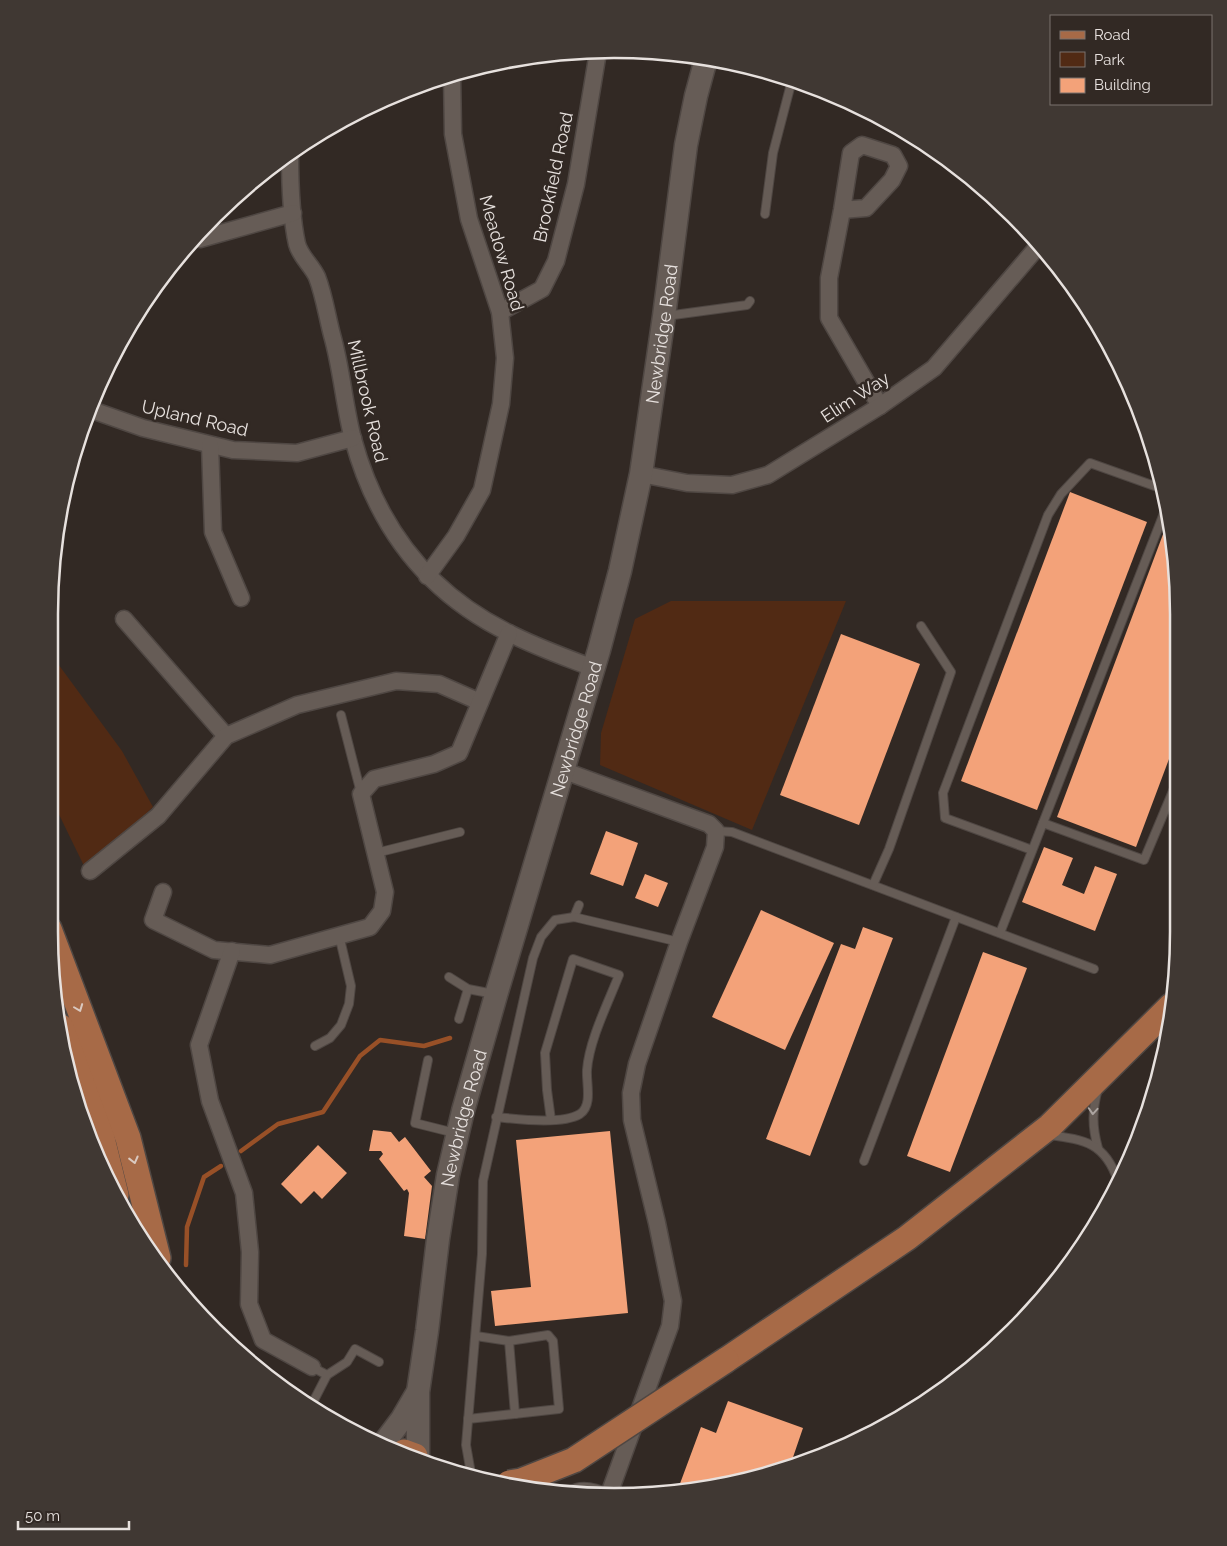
<svg xmlns="http://www.w3.org/2000/svg" width="1227" height="1546" font-family="Raleway,sans-serif">
<style>
.green{fill:#512a14}
.lines{fill:none;stroke-linecap:round;stroke-linejoin:round}
.stream{stroke:#985027;stroke-width:4.5}
.building{fill:#f3a279}
.lane-casing{stroke:#4f4743;stroke-width:10}
.street-casing{stroke:#4f4743;stroke-width:19}
.secondary-casing{stroke:#4f4743;stroke-width:25}
.primary-casing{stroke:#4f4743;stroke-width:28}
.lane{stroke:#665c56;stroke-width:8}
.street{stroke:#665c56;stroke-width:16}
.secondary{stroke:#665c56;stroke-width:22}
.primary{stroke:#a76a47;stroke-width:25}
.primary-bridge-casing{stroke:#4f4743;stroke-width:28;stroke-linecap:butt}
.primary-bridge{stroke:#a76a47;stroke-width:25}
.oneway{stroke:#dac9c0}
.oneway2{stroke:#ada5a1}
.labels{text-anchor:middle;dominant-baseline:central;stroke-width:5;stroke-linejoin:round;paint-order:stroke}
.street-label{font-size:18px;fill:#e7e1de;stroke:#322924}
.rim{fill:none;stroke:#e7e1de;stroke-width:2.5}
</style>
<rect width="100%" height="100%" fill="#322924"/>
<g class="green">
<polygon points="671,601 846,601 752,830 600,765 601,733 635,619"/>
<polygon points="50,653 122,751 153,807 86,870 49,794"/>
</g>
<g class="lines">
<g class="stream">
<polyline points="241,1151 278,1124 323,1112 360,1056 380,1040 424,1046 450,1038"/>
<polyline points="186,1265 187,1227 204,1177 221,1166"/>
</g>
</g>
<g class="building">
<polygon points="1070,492 1147,522 1037,810 961,781"/>
<polygon points="1168,521 1177,576 1178,735 1136,847 1057,817"/>
<polygon points="841,634 920,664 859,825 780,795"/>
<polygon points="606,831 638,843 623,886 590,874"/>
<polygon points="1044,847 1073,858 1062,885 1084,894 1095,866 1117,874 1095,931 1022,902"/>
<polygon points="645,874 668,883 658,907 635,898"/>
<polygon points="761,910 834,943 785,1050 712,1017"/>
<polygon points="863,927 893,938 810,1156 766,1139 841,944 855,949"/>
<polygon points="983,952 1027,968 950,1172 907,1156"/>
<polygon points="373,1130 391,1132 399,1142 405,1137 431,1171 424,1177 432,1186 425,1239 404,1236 409,1193 407,1189 404,1191 379,1159 383,1154 381,1151 369,1151"/>
<polygon points="610,1131 628,1313 495,1326 491,1291 531,1287 516,1140"/>
<polygon points="318,1145 347,1173 322,1199 314,1191 301,1204 281,1184"/>
<polygon points="728,1401 803,1428 790,1466 759,1478 678,1489 701,1427 716,1433"/>
</g>
<g class="lines">
<defs>
<g id="lane">
<polyline points="765,214 773,153 792,80"/>
<polyline points="666,316 747,305 750,301"/>
<polyline points="341,715 361,793"/>
<polyline points="1043,823 1144,860 1178,779"/>
<polyline points="716,831 732,832 1094,969"/>
<polyline points="1032,850 945,818 943,793 1048,515 1061,494 1090,463 1163,489"/>
<polyline points="376,853 460,832"/>
<polyline points="873,885 889,849 951,672 921,626"/>
<polyline points="574,917 579,905"/>
<polyline points="1000,933 1166,508"/>
<polyline points="449,977 468,989 494,994"/>
<polyline points="459,1019 468,989"/>
<polyline points="315,1046 330,1038 341,1025 349,1004 351,986 339,935"/>
<polyline points="428,1060 415,1123 455,1133"/>
<path d="M1098,1089c-6,21 -6,38 0,59"/>
<path d="M496,1117c21,2 66,8 84,-3 13,-9 6,-31 7,-44 2,-29 21,-67 32,-95l-46,-16 -28,94 2,37 4,30"/>
<path d="M1049,1135c37,5 56,8 69,46"/>
<polyline points="864,1161 956,917"/>
<polyline points="509,1341 515,1414"/>
<polyline points="327,1375 347,1362 355,1349 379,1362"/>
<polyline points="311,1406 327,1375 312,1367"/>
<polyline points="468,1419 559,1409 553,1341 548,1335 509,1341 476,1336"/>
<polyline points="472,1479 466,1445 482,1254 483,1181 533,958 541,937 555,920 574,917 679,942"/>
<path d="M569,1491c12,-8 29,-3 41,3"/>
</g>
<g id="street">
<path d="M290,154c0,29 1,63 7,90 3,12 15,22 20,33 7,18 10,39 15,58 10,35 12,70 21,104 24,88 74,154 156,194 27,14 56,24 84,35"/>
<polyline points="842,210 866,208 892,180 899,166 893,155 862,145 851,153 842,210 829,278 829,318 880,406"/>
<polyline points="194,236 200,239 293,213"/>
<polyline points="500,312 542,289 556,261 576,184 598,52"/>
<polyline points="89,409 143,428 233,450 297,453 353,438"/>
<polyline points="210,445 213,532 241,598"/>
<polyline points="641,474 687,483 732,485 768,475 880,406 934,368 1040,244"/>
<polyline points="427,576 456,536 482,490 501,404 505,358 500,312 469,219 453,134 452,74"/>
<polyline points="124,619 226,736"/>
<polyline points="562,770 709,824 716,831 715,847 679,942 637,1064 631,1093 632,1120 657,1223 673,1301 670,1326 608,1497"/>
<polyline points="90,871 158,816 226,736 297,705 396,681 439,684 480,702"/>
<polyline points="163,892 153,920 214,950 270,955 370,927 382,911 385,892 361,794 374,779 434,764 459,753 509,633"/>
<polyline points="232,951 199,1045 210,1101 244,1193 250,1252 249,1304 263,1340 312,1367"/>
</g>
<g id="secondary">
<polyline points="384,1443 402,1419 416,1395"/>
<path id="s1" d="M418,1458v-66l9,-61 11,-92 10,-64 15,-64 33,-116 103,-345 21,-79 21,-97 23,-158 22,-171 10,-49 10,-37"/>
</g>
<g id="primary">
<polyline points="49,929 128,1138 158,1258"/>
<polyline points="61,1027 102,1138 116,1195"/>
<polyline points="726,1360 907,1238 1050,1126 1171,1006"/>
<polyline points="404,1452 415,1456"/>
</g>
</defs>
<use href="#lane" class="lane-casing"/>
<use href="#street" class="street-casing"/>
<use href="#secondary" class="secondary-casing"/>
<use href="#primary" class="primary-casing"/>
<use href="#lane" class="lane"/>
<use href="#street" class="street"/>
<use href="#secondary" class="secondary"/>
<use href="#primary" class="primary"/>
<defs>
<polyline id="primary-bridge" points="509,1483 521,1481 574,1460 726,1360"/>
</defs>
<use href="#primary-bridge" class="primary-bridge-casing"/>
<use href="#primary-bridge" class="primary-bridge"/>
</g>
<defs><path id="oneway-chevron" d="M-2-3.5L2.5 0L-2 3.5" fill="none" stroke-width="1.6" stroke-linecap="round" stroke-linejoin="round" transform="scale(1.25)"/></defs>
<g class="oneway">
<use href="#oneway-chevron" transform="translate(79 1008) rotate(69)"/>
<use href="#oneway-chevron" transform="translate(134 1160) rotate(76)"/>
</g>
<use class="oneway2" href="#oneway-chevron" transform="translate(1093 1111) rotate(94)"/>
<g class="labels">
<g class="street-label">
<text transform="translate(553 177) rotate(-78)">Brookfield Road</text>
<text transform="translate(502 253) rotate(74)">Meadow Road</text>
<text stroke="none"><textPath href="#s1" startOffset="1154">Newbridge Road</textPath></text>
<text transform="translate(855 397) rotate(-33)">Elim Way</text>
<text transform="translate(368 401) rotate(77)">Millbrook Road</text>
<text transform="translate(195 418) rotate(13)">Upland Road</text>
<text stroke="none"><textPath href="#s1" startOffset="749">Newbridge Road</textPath></text>
<text stroke="none"><textPath href="#s1" startOffset="344">Newbridge Road</textPath></text>
</g>
</g>
<path d="M0 0H1227V1546H0ZM614 58H614A556 556 0 0 1 1170 614V932A556 556 0 0 1 614 1488H614A556 556 0 0 1 58 932V614A556 556 0 0 1 614 58Z" fill="#403833" fill-rule="evenodd"/>
<path class="rim" d="M614 58H614A556 556 0 0 1 1170 614V932A556 556 0 0 1 614 1488H614A556 556 0 0 1 58 932V614A556 556 0 0 1 614 58Z"/>
<rect x="1050" y="15" width="162" height="90" fill="#322924" stroke="#7a736e"/>
<rect x="1060" y="31" width="25" height="8" fill="#a76a47" stroke="#7a736e"/>
<text x="1094" y="40" font-size="15" fill="#e7e1de">Road</text>
<rect x="1060" y="52" width="25" height="15" fill="#512a14" stroke="#7a736e"/>
<text x="1094" y="65" font-size="15" fill="#e7e1de">Park</text>
<rect x="1060" y="78" width="25" height="15" fill="#f3a279" stroke="#7a736e"/>
<text x="1094" y="90" font-size="15" fill="#e7e1de">Building</text>
<path d="M18 1521v8h111v-8" fill="none" stroke="#e7e1de" stroke-width="2.5"/>
<text x="25" y="1521" font-size="15" fill="#e7e1de" stroke="#322924" stroke-width="4" paint-order="stroke">50 m</text>
</svg>
